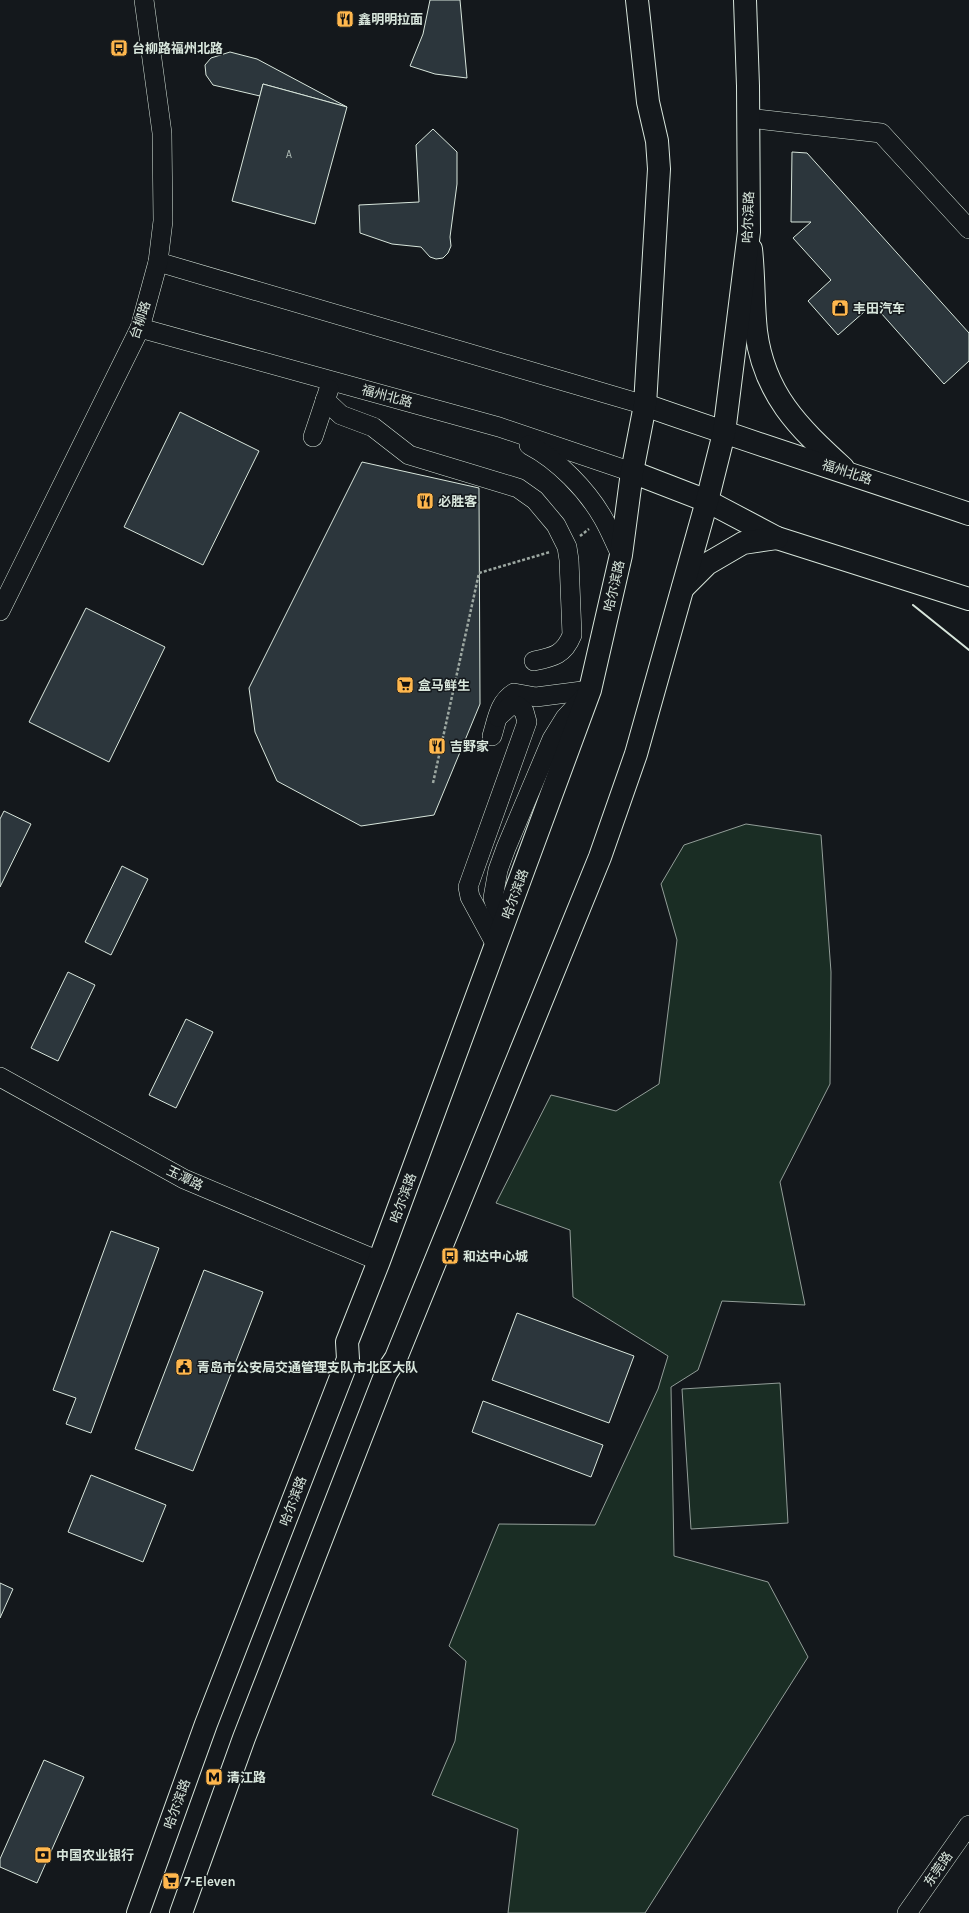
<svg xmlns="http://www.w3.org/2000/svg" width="969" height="1913" font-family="Karla,'Noto Sans SC',sans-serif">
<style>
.green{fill:#1a2d24;stroke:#939e99}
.building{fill:#2c363c;stroke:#d8e6dc}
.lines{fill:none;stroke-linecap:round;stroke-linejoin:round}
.minor-casing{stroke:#d8e6dc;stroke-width:20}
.major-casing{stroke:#d8e6dc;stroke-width:24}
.highway-casing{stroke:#d8e6dc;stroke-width:24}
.path{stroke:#9da8a2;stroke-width:2.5;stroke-dasharray:3 2;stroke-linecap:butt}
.minor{stroke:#14181c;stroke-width:19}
.major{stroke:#14181c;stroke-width:22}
.highway{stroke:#14181c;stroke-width:22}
.wall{stroke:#d8e6dc;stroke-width:2}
.labels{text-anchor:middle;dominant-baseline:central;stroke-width:3;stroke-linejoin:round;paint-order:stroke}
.number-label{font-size:11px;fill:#adbab4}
.poi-label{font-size:13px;font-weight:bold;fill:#d8e6dc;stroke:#14181c;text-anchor:start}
.street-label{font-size:13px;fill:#d8e6dc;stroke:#14181c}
</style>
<rect width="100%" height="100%" fill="#14181c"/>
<g class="green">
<polygon points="746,824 821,835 831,972 830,1084 780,1182 805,1305 722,1301 698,1370 671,1387 674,1556 768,1582 808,1657 645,1913 508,1913 518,1829 432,1795 455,1741 466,1661 449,1646 499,1524 595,1525 658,1389 668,1356 573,1297 570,1230 496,1203 551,1095 616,1111 659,1084 677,940 661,884 684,845"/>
<polygon points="780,1383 788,1523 691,1529 682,1389"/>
</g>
<g class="building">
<polygon points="430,0 460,0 467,78 435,74 410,66 423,34"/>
<polygon points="230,52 257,59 347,107 263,84 260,96 213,85 206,75 205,65 211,58"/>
<polygon points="263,84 347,107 315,224 232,201"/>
<polygon points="433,129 457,152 457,184 450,237 451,246 448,253 443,258 436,259 430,257 421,247 392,244 360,233 359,205 419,202 416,145"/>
<polygon points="792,152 807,153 969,333 969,361 944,384 873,304 838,335 808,301 831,280 793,238 811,222 791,222"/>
<polygon points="180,412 259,451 203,565 124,527"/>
<polygon points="362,462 479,488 480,704 434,815 361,826 277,781 255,732 249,688"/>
<polygon points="86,608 165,647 109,762 29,722"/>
<polygon points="4,811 31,824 0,887 0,819"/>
<polygon points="122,866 148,879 111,955 85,942"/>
<polygon points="68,972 95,985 58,1061 31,1048"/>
<polygon points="186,1019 213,1032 176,1108 149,1095"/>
<polygon points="111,1231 159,1248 91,1433 66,1424 76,1398 53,1390"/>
<polygon points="204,1270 263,1292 193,1471 135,1449"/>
<polygon points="517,1313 634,1356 609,1423 492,1380"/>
<polygon points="483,1401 603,1445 591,1477 472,1432"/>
<polygon points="91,1475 166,1505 143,1562 68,1532"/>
<polygon points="0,1583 13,1589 0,1618"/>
<polygon points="44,1760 84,1777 37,1883 0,1867 0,1859"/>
</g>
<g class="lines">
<defs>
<g id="minor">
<polyline points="748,118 881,133 969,229"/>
<polyline points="158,262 645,405"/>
<polyline points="140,328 499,427 632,472"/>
<path d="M325,400l16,15 32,12 36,28 109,33 17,12 21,25 11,22 2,13 3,75c-8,20 -19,22 -38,26"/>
<polyline points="313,437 329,389"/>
<path d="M529,445c29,15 58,45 74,73 7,12 12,25 18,37"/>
<polyline points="0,611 140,328 158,262 163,221 162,133 144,0"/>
<path d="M492,736c5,-16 7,-34 22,-43l22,4 54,-7"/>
<polyline points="503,927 493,898 498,870 506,848 552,739 565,718 588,693"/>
<polyline points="496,945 470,897 468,887 527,722 524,711 518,706 510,706 498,717"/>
<polyline points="0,1077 184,1179 379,1261"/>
<polyline points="907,1913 969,1825"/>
</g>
<g id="major">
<path d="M751,249c3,27 2,54 5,82 8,63 42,96 87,137"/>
<path d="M645,405c108,38 216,72 324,109"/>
<polyline points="632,472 707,501 777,538 969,599"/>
<polyline points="683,588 707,564 743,543 777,538"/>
</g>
<g id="highway">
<polyline points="138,1913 206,1724 348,1359 347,1342 379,1261 590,690 621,555 632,472 645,405 659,169 657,141 648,102 637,0"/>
<polyline points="181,1913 244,1738 386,1373 396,1358 600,857 636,754 707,501 724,433 749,232 748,86 745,0"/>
</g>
</defs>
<use href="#minor" class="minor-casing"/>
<use href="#major" class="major-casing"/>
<use href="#highway" class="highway-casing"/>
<g class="path">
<polyline points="580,536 589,529"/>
<polyline points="433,783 479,573 550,552"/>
</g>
<use href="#minor" class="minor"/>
<use href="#major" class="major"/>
<use href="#highway" class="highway"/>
<polyline class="wall" points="913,605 969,650"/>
</g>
<defs>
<symbol id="restaurant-square" viewBox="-11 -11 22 22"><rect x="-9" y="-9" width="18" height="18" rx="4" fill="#ffb74d" stroke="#14181c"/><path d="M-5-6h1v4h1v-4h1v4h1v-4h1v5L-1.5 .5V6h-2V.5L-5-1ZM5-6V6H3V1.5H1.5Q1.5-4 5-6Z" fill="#111"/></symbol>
<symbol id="bus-square" viewBox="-11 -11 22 22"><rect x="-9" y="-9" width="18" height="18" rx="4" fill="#ffb74d" stroke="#14181c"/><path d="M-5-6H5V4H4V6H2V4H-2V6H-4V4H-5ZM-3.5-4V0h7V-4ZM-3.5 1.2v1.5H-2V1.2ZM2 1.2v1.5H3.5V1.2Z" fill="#111"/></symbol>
<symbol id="shop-square" viewBox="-11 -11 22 22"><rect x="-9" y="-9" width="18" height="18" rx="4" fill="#ffb74d" stroke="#14181c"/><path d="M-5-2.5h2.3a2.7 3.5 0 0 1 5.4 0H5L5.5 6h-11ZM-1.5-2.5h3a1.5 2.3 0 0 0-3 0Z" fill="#111"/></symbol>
<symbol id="supermarket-square" viewBox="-11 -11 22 22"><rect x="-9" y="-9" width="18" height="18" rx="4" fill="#ffb74d" stroke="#14181c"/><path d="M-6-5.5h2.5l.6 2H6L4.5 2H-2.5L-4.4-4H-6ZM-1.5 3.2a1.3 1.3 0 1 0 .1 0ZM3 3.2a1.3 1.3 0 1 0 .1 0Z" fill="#111"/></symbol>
<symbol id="civic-square" viewBox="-11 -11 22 22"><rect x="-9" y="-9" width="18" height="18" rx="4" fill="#ffb74d" stroke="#14181c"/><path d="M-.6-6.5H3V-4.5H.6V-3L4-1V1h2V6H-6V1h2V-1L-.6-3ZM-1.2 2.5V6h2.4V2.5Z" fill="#111"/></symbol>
<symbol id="metro-square" viewBox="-11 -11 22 22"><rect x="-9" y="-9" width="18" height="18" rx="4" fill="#ffb74d" stroke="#14181c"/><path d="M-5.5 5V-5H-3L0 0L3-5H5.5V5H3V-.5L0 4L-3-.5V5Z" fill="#111"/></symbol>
<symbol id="bank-square" viewBox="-11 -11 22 22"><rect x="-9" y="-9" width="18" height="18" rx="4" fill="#ffb74d" stroke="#14181c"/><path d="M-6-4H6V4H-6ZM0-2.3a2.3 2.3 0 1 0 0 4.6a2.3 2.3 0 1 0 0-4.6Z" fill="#111"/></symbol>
</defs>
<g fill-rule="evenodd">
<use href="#restaurant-square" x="335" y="9" width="20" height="20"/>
<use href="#bus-square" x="109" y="38" width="20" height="20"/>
<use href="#shop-square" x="830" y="298" width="20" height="20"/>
<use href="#restaurant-square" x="415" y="491" width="20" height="20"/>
<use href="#supermarket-square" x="395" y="675" width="20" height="20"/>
<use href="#restaurant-square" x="427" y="736" width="20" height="20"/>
<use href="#bus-square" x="440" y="1246" width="20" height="20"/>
<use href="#civic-square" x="174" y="1357" width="20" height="20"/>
<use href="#metro-square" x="204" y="1767" width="20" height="20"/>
<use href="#bank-square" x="33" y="1845" width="20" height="20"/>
<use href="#supermarket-square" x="161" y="1871" width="20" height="20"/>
</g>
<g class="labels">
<g class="number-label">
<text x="289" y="154">A</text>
</g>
<g class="poi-label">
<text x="358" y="19">鑫明明拉面</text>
<text x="132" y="48">台柳路福州北路</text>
<text x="853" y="308">丰田汽车</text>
<text x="438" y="501">必胜客</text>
<text x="418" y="685">盒马鲜生</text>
<text x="450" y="746">吉野家</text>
<text x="463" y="1256">和达中心城</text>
<text x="197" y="1367">青岛市公安局交通管理支队市北区大队</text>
<text x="227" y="1777">清江路</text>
<text x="56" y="1855">中国农业银行</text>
<text x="184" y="1881">7-Eleven</text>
</g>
<g class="street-label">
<text transform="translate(748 217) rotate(-88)">哈尔滨路</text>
<text transform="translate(140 320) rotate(-71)">台柳路</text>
<text transform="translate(387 396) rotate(15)">福州北路</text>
<text transform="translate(847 472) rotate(18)">福州北路</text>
<text transform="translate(614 586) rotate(-77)">哈尔滨路</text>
<text transform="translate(515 894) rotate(-70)">哈尔滨路</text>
<text transform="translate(185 1178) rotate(26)">玉潭路</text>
<text transform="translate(403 1198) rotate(-70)">哈尔滨路</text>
<text transform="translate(293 1501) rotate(-69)">哈尔滨路</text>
<text transform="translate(177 1804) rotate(-70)">哈尔滨路</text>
<text transform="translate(938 1869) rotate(-55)">东莞路</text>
</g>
</g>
</svg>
